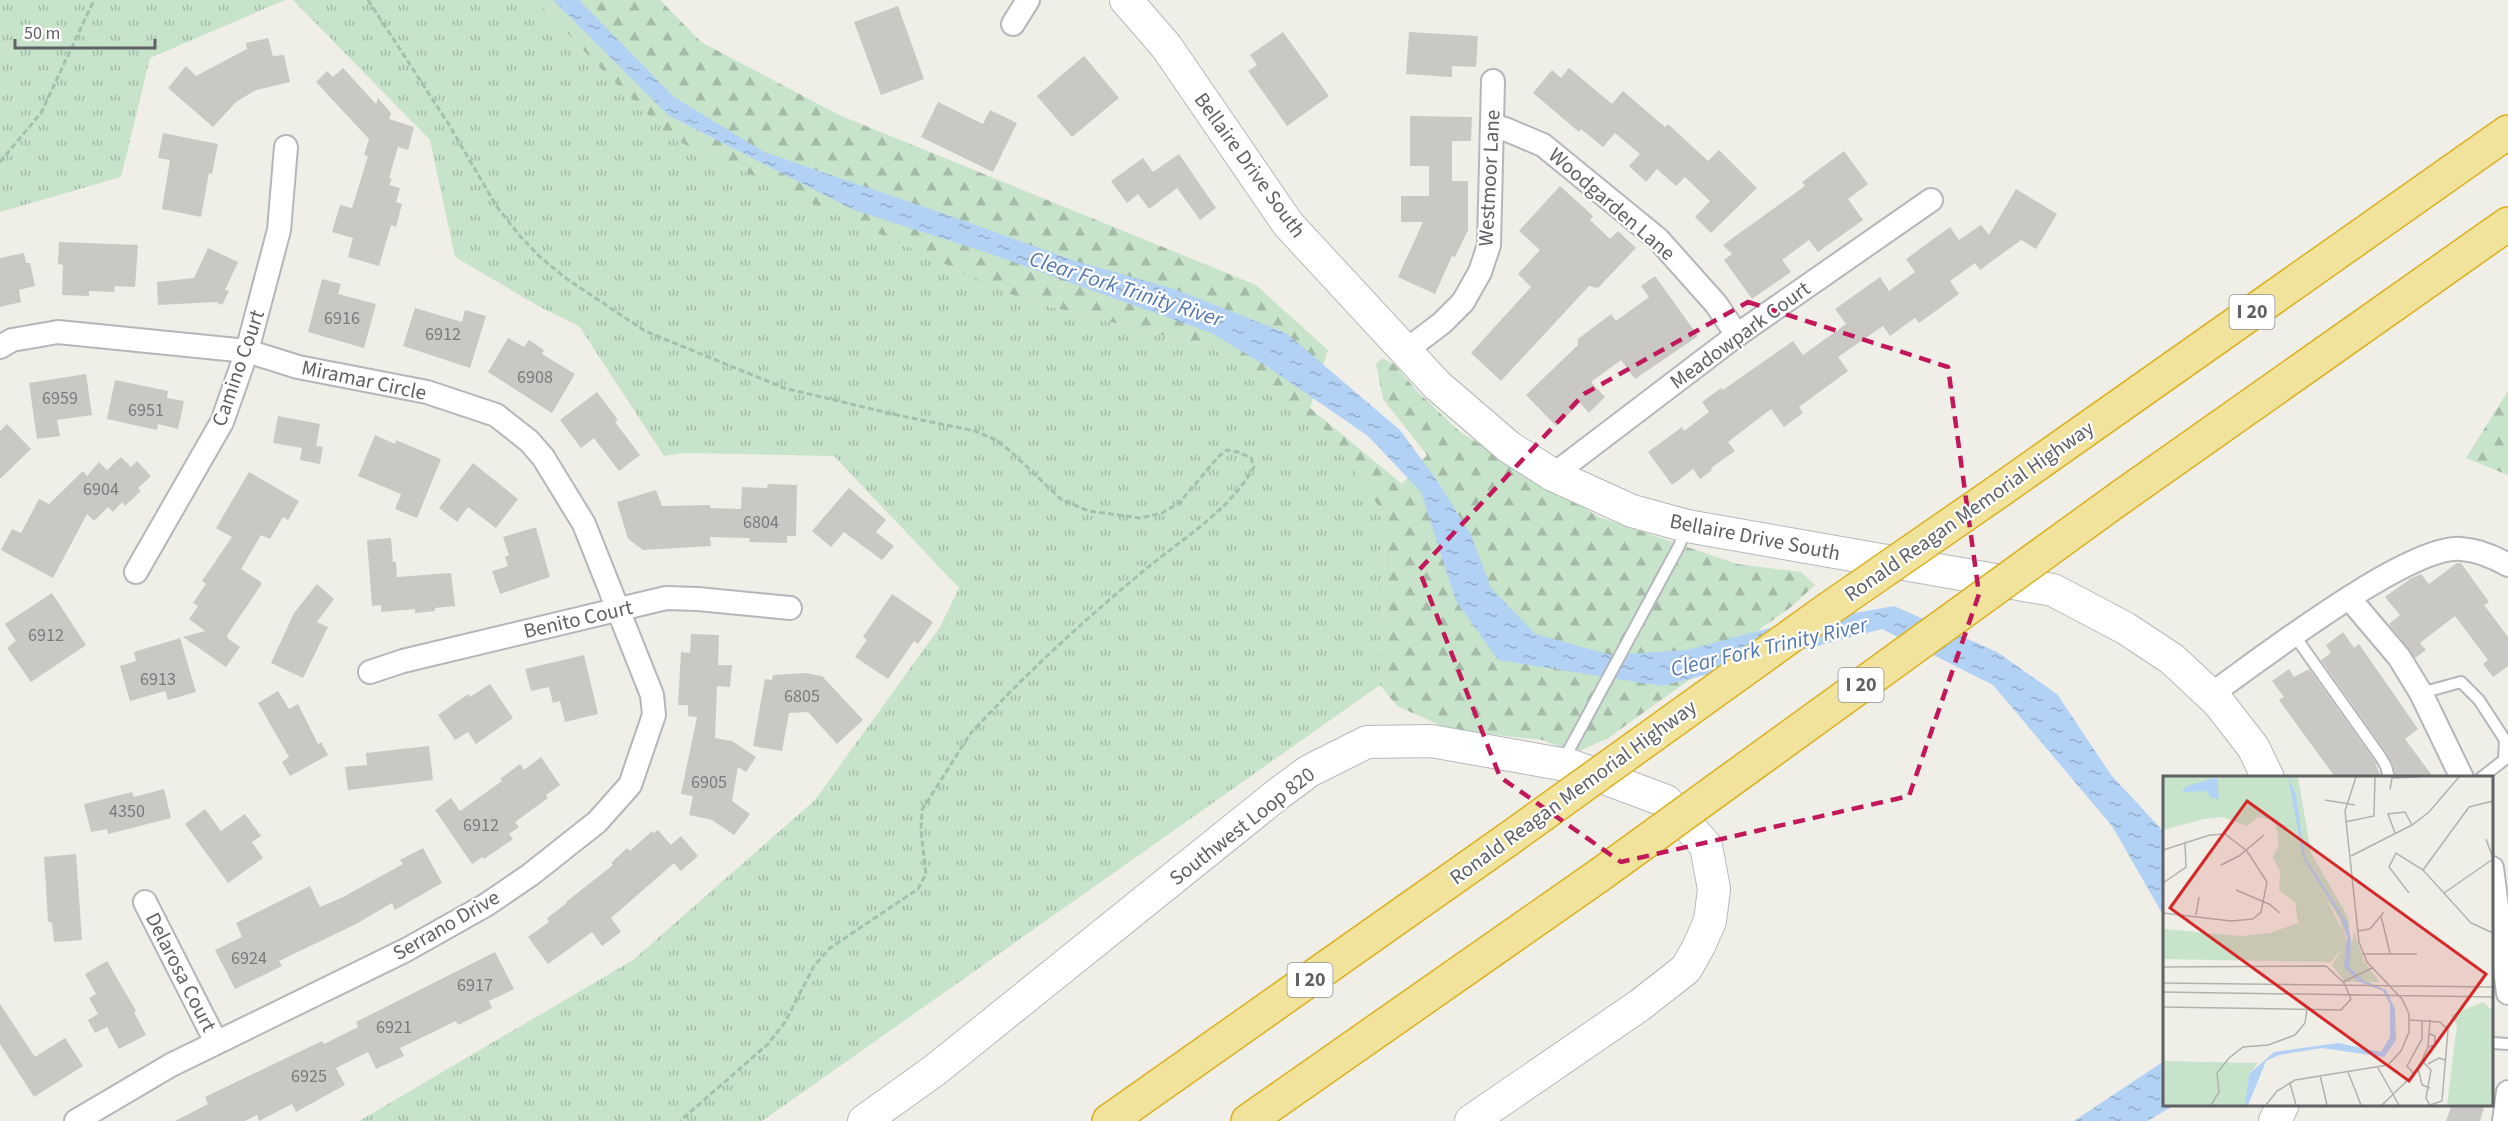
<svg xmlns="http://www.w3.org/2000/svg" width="2508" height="1121" font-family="'Source Sans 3',sans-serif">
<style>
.grass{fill:url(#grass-tufts)}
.forest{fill:url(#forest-firs)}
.water{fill:url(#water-ripples)}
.building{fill:#cac8c4}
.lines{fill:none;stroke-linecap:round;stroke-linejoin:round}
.lane-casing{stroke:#b4b6ba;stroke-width:14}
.street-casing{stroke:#b4b6ba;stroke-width:26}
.secondary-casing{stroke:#b6b8bc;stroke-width:34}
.highway-casing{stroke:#dab01c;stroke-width:36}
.path{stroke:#a1c3ae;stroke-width:3;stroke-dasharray:6 3;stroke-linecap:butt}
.lane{stroke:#fff;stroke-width:10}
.street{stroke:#fff;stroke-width:22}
.secondary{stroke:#fff;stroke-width:32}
.highway{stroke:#f1e39c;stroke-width:33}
.highway-bridge-casing{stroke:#dab01c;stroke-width:36;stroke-linecap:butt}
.highway-bridge{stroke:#f1e39c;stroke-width:33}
.marked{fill:none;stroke:#c2185b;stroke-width:4.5;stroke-dasharray:12 8;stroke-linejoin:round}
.labels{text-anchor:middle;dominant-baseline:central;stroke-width:4.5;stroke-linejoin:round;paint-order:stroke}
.number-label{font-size:18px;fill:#7a7b7d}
.shield{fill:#fff;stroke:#8f9093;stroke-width:1.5}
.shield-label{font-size:20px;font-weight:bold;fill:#5f6165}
.street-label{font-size:21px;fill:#5f6165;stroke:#fff}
.water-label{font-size:22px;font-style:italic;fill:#5377ae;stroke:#fff}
.inset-road{fill:none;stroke:#b1b2af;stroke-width:1.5}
.view{fill:#d62828;fill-opacity:0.15;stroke:#d62828;stroke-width:3}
.inset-edge{fill:none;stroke:#5f6165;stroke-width:3}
</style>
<defs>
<pattern id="grass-tufts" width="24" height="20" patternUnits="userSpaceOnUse" patternTransform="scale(1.5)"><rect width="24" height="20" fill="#c7e3ca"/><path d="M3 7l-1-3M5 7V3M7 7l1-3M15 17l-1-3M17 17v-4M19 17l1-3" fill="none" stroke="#a5bba8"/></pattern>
<pattern id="forest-firs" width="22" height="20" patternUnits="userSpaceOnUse" patternTransform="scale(1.5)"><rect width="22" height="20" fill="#c7e3ca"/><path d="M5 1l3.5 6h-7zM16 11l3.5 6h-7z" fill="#a5bba8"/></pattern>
<pattern id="water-ripples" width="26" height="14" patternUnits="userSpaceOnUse" patternTransform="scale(1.5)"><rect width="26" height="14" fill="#b1d1f5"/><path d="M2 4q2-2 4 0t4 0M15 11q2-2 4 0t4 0" fill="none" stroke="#93adca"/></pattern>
</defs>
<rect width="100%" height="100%" fill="#efeee7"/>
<g class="grass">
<polygon points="0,0 285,0 150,58 121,177 0,212"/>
<polygon points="293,0 536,0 602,70 1021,299 1213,348 1325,429 1386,517 1380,685 762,1121 359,1121 633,960 815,800 940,627 959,588 834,456 684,453 664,456 579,326 540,307 455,257 430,140"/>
</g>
<g class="forest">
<polygon points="536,0 660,0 701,42 839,115 1256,285 1328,350 1310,408 1402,484 1427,455 1383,399 1376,364 1382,358 1394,364 1417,391 1460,432 1599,517 1737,564 1801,572 1815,585 1791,607 1608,738 1575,753 1543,740 1451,730 1397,706 1380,685 1386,517 1324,429 1213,348 1021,299 673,139 602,70"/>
<polygon points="2508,391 2508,475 2466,458"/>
</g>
<g class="water">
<polygon points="553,0 579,0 674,97 764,152 959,219 1072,260 1174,289 1286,333 1400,430 1438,482 1471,535 1491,588 1535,634 1611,655 1687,650 1766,629 1894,606 1997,652 2057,694 2111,775 2164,832 2164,926 2162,913 2112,826 1993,685 1882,629 1662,686 1498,660 1456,601 1421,492 1368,436 1268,367 1211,333 988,253 854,210 668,115"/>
<polygon points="2164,1061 2164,1104 2174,1105 2148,1121 2074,1121"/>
</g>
<g class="building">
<polygon points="898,6 924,79 881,95 854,22"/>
<polygon points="1283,32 1329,96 1287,126 1248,71 1257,65 1250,55"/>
<polygon points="1409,32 1478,36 1476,67 1452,66 1452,77 1406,74"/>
<polygon points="268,38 273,56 284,55 290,82 256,90 236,102 213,127 168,88 186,66 196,76 247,49 246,43"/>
<polygon points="1084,56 1119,98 1072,137 1037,96"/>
<polygon points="343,68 376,104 378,98 391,113 389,119 414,127 408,150 398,147 389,178 392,179 389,185 400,188 396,202 402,204 396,227 391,225 379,266 348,257 353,238 332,232 340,205 352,208 368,156 364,155 369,139 316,82 327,71 333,77"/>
<polygon points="1569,68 1612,104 1623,91 1665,127 1668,124 1708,161 1719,150 1757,188 1711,233 1695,217 1710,201 1685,177 1676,186 1657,169 1646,182 1629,166 1640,154 1615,133 1603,147 1581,129 1579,132 1533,93 1552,70 1561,78"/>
<polygon points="938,102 983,124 990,110 1017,123 993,172 921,137"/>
<polygon points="1410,116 1472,117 1471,141 1452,141 1452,181 1468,181 1468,230 1455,257 1452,256 1435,294 1398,277 1423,222 1401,222 1401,196 1429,196 1429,166 1410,166"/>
<polygon points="163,133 218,144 212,174 209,173 201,217 162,209 170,160 158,158"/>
<polygon points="1844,151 1868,184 1848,199 1863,220 1818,252 1809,240 1782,260 1791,272 1752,299 1724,260 1732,254 1723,245 1805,186 1802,182"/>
<polygon points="1179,154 1216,208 1200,220 1177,188 1149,209 1138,194 1127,203 1111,181 1143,158 1153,172"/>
<polygon points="1560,186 1593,216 1590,220 1610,239 1618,231 1636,248 1598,288 1589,286 1501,381 1471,353 1531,287 1518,274 1540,250 1519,231"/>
<polygon points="2016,189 2057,214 2036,249 2021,240 1980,270 1975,263 1950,281 1959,294 1919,323 1915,318 1890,336 1883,326 1838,357 1848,371 1799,407 1803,413 1784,427 1771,409 1728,442 1735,451 1711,468 1712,470 1700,479 1693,469 1672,485 1648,452 1682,427 1684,431 1709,412 1702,402 1721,388 1723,390 1793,341 1803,355 1846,324 1835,309 1880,277 1889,291 1915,272 1906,259 1950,227 1959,240 1981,225 1989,235"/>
<polygon points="59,242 138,245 135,287 115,286 114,292 89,291 89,296 62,295 63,265 58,264"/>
<polygon points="208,248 238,262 225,290 229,291 222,305 216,302 158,305 157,282 194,278"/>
<polygon points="24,253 26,263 30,263 35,286 19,290 21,302 0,307 0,258"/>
<polygon points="1655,276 1698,336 1635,379 1621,360 1591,382 1605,397 1589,413 1580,403 1556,426 1526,395 1578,345 1578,339 1611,314 1616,321 1649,297 1641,286"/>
<polygon points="322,279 341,284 338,294 376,304 364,348 308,332"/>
<polygon points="415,308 462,322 465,310 486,316 470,368 403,346"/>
<polygon points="508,338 524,347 529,340 544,350 542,354 575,374 552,413 488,372"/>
<polygon points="86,374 92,415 57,420 60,436 37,439 29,383"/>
<polygon points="115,380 168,391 167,398 184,401 178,429 158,424 157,430 107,419"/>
<polygon points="597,392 618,420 615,422 640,455 619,471 594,438 581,448 560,420"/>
<polygon points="278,416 320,424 316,446 323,447 320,464 300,460 302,448 273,443"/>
<polygon points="7,424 31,449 0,479 0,431"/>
<polygon points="375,435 395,444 396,440 441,459 417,518 395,509 401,494 358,476"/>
<polygon points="121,457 131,467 137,461 151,476 138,488 141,491 125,506 122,502 113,512 108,507 94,521 87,514 53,578 1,550 12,529 21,533 39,499 49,504 83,471 87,476 99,462 107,470"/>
<polygon points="473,463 518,499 496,528 468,507 457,522 439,508"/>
<polygon points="249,472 299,501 288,520 283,517 270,539 261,535 241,569 261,582 261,585 228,634 227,638 240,647 226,667 183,637 205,631 189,619 198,606 193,603 206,584 202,581 232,537 216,528"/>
<polygon points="768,484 797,485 796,536 787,536 787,543 749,542 750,538 710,537 711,546 643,550 628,539 617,502 656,490 662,506 710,505 710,508 741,509 742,487 767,488"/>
<polygon points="849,488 886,520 876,532 894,546 882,560 844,532 831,547 812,531"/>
<polygon points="533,528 536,528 550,577 500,594 492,571 508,566 505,557 509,555 503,537"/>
<polygon points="391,538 393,562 396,562 397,577 451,573 455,606 435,608 435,611 415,613 415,609 381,612 381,605 372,606 367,540"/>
<polygon points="2457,563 2461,563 2489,602 2484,605 2508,637 2508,666 2493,677 2483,664 2488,660 2455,616 2420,643 2426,650 2415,658 2389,624 2400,615 2385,597 2410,579 2421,574 2429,584"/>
<polygon points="317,584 334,599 317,622 328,627 303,678 271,663 294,613"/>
<polygon points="52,593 86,645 31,682 7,648 16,641 5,624"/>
<polygon points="892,594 933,622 918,644 914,641 888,679 855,657 867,640 863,637"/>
<polygon points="2343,632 2354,648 2359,644 2418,729 2405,739 2433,777 2396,777 2393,764 2386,752 2321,660 2331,653 2326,645"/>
<polygon points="691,634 719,635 718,665 732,665 730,687 717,686 715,738 732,741 756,757 746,772 738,767 732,801 750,814 734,835 712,820 689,815 693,796 681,794 697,717 688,716 688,705 678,705 681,652 690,653"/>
<polygon points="180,638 196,692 168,700 165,691 130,701 120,666 136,661 134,652"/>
<polygon points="584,655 598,714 565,722 560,701 553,703 549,687 531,691 525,669"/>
<polygon points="2289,669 2294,677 2309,669 2374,760 2381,777 2335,777 2279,700 2284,697 2272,681"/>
<polygon points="805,673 822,676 863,720 837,744 808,712 789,713 782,751 753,746 765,679 772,680 773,675"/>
<polygon points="490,684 513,718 476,744 468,732 455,740 438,715 468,694 470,697"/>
<polygon points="278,691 289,709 298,704 318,744 321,742 328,755 290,776 282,762 289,757 258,703"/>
<polygon points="429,746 433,780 348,790 345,767 367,765 366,753"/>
<polygon points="541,757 560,785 546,795 548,798 515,822 519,827 509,834 513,839 484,859 482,857 472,864 435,810 451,798 460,811 502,781 500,779 520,764 524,770"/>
<polygon points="164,789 171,818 108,834 107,829 91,832 84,804 132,792 134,797"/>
<polygon points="205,809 221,831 245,814 261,836 252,842 263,858 228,883 185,824"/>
<polygon points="658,830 671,845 681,836 698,856 681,871 674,863 611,918 621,932 602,946 592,932 548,964 528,937 549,922 547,918 567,903 566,902 613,865 611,863 627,848 630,851 652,831 654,833"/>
<polygon points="423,848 442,883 395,910 392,903 356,924 279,961 282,966 235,989 215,950 242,937 236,923 310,886 320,907 343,897 403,864 400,860"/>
<polygon points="76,854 82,940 54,942 52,923 48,921 44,857"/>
<polygon points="495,952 514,989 489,1001 492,1008 458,1025 456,1021 400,1048 404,1056 376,1069 368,1052 336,1068 345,1085 296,1112 292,1104 259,1121 257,1115 245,1121 175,1121 208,1104 205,1097 322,1041 324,1044 358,1027 356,1022"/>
<polygon points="107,961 136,1011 134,1012 146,1035 119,1049 107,1027 95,1033 88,1020 98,1014 89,998 96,994 85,974"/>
<polygon points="0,1004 35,1057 65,1038 83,1066 34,1097 0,1044"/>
<polygon points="2452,1104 2485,1104 2480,1121 2446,1121"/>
</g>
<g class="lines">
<defs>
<g id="lane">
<polyline points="2294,635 2380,756 2386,766 2389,778"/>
<polyline points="2421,693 2461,682 2479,700 2505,740 2504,760 2481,778"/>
<polyline points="1563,761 1678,548 1687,528"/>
<polyline points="2492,1043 2508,1044"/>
</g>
<g id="street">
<polyline points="1013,24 1028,0"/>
<polyline points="1492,126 1505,129 1543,145 1658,239 1716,304 1737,335"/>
<polyline points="0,347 12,340 58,332 247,351 298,367 427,392 496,415 529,441 543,457 584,524 652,695 654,715 630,785 597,822 530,875 486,905 406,950 171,1065 76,1121"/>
<polyline points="1405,351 1442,323 1463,302 1480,272 1489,245 1493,81"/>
<polyline points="1553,475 1737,335 1931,200"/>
<polyline points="136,572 222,422 247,351 279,230 286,147"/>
<polyline points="2349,598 2399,657 2421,693 2462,778"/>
<polyline points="370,672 403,661 666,598 698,599 790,608"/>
<path d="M2210,695c47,-33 199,-151 251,-146 16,1 33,8 47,16"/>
<polyline points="2492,868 2508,993"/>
<polyline points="145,902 216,1042"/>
<polyline points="2504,1121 2508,1092"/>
</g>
<g id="secondary">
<polyline points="1126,0 1166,46 1288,224 1437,385 1509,447 1553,475 1632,511 1687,526 2053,590 2125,628 2172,659 2218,702 2253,747 2268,778"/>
<polyline points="864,1121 935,1070 1278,794 1309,771 1367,742 1431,741 1572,766 1666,801 1706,846 1714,889 1710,921 1699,946 1686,969 1640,1005 1471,1121"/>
<polyline points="2275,1121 2283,1104"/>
</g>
<g id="highway">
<polyline points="1996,493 2508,132"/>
<polyline points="2121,497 2508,224"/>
<polyline points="1109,1121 1510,838"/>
<polyline points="1248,1121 1601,874"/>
</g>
</defs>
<use href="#lane" class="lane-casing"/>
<use href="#street" class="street-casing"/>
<use href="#secondary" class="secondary-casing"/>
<use href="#highway" class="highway-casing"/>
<g class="path">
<path d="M368,0l80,123 49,84 23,29 20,21 27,22 78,52 139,57 113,27 78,16 21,9 13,10 53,50 27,11 51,7 22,-5 17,-10 40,-47 8,-6 11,2 13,6 3,9c-26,46 -74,73 -113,106 -54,45 -107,93 -155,144l-16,17 -48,76 -1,21 5,43 -8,15 -88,59 -16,18 -29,56 -17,22 -88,77"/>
<polyline points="0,162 41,113 94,0"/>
</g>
<use href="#lane" class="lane"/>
<use href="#street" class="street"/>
<use href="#secondary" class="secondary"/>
<use href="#highway" class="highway"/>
<defs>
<g id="highway-bridge">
<polyline points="1510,838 1827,610 1996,493"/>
<polyline points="1601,874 2121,497"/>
</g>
</defs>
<use href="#highway-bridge" class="highway-bridge-casing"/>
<use href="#highway-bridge" class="highway-bridge"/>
</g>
<path class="marked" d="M1748,302l200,65 31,227 -70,202 -288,66 -121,-85 -81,-207 165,-176z"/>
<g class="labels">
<g class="number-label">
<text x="342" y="318">6916</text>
<text x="443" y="334">6912</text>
<text x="535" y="377">6908</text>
<text x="60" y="398">6959</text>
<text x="146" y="410">6951</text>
<text x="101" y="489">6904</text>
<text x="761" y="522">6804</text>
<text x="46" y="635">6912</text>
<text x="158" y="679">6913</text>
<text x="802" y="696">6805</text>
<text x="709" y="782">6905</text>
<text x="127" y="811">4350</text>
<text x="481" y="825">6912</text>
<text x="249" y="958">6924</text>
<text x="475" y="985">6917</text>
<text x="394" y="1027">6921</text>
<text x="309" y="1076">6925</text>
</g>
<g class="shield">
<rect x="2229.5" y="295" width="45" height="34" rx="4.5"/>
<rect x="1838.5" y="668" width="45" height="34" rx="4.5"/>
<rect x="1287.5" y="963" width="45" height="34" rx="4.5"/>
</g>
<g class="shield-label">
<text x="2252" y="312">I 20</text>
<text x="1861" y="685">I 20</text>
<text x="1310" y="980">I 20</text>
</g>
<g class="street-label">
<text transform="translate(1250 165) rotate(54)">Bellaire Drive South</text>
<text transform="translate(1489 178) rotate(-87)">Westmoor Lane</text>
<text transform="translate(1612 204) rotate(41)">Woodgarden Lane</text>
<text transform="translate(1740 335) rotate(-36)">Meadowpark Court</text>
<text transform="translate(238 368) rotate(-71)">Camino Court</text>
<text transform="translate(364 380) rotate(12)">Miramar Circle</text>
<text transform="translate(1969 511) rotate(-35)">Ronald Reagan Memorial Highway</text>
<text transform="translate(1755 537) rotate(11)">Bellaire Drive South</text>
<text transform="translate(578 619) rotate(-13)">Benito Court</text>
<text transform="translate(1573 792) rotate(-36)">Ronald Reagan Memorial Highway</text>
<text transform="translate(1242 826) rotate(-38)">Southwest Loop 820</text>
<text transform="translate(446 925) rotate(-30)">Serrano Drive</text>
<text transform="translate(181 972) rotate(63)">Delarosa Court</text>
</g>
<g class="water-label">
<text transform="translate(1126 289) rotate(18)">Clear Fork Trinity River</text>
<text transform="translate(1769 647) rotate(-13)">Clear Fork Trinity River</text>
</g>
</g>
<g transform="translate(2163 776)">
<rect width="330" height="330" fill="#efeee7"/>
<path d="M0,1h124l13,72 44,84v13l-13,16 -168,-3v-30l78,7 29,-3 28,-10 -3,-21 -16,-12 1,-18 -7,-15 6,-13 -4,-23 -17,-4 -11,9 -25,-9 -18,2 -41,11z" fill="#c7e3ca"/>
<path d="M123,1h12l13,76 36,62 3,11 -6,5 3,13 5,-1 2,-12 10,30 16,21h-35l-13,-17 12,-19v-13l-5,-15 -37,-57zM320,226l10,9v94h-46l10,-80 -6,-10zM0,285l95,2 -9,11 -4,31h-82z" fill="#c7e3ca"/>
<path d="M54,1l2,22 -7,-1 -7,-7 -23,1 3,-5zM125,1l8,18 9,62 42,65 4,17 -1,29 13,12 23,10 9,19 1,31 -12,17 -62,-9 -43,7 -13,6 -18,44h-3l4,-31 25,-22 64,-9 43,9 9,-15v-33l-7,-13 -25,-10 -14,-14 3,-30 -7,-21 -37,-58z" fill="#b1d1f5"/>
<path class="inset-road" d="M227,13l2,-11 26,-1M162,24l30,5M182,46l29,-6 1,-39M232,57l-7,-19 17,-2 7,13M323,63l7,19M0,74l47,-15 15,-1 22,17 20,31 -6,30 -8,7 -22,2 -68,-8M188,80l61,-31 17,-13 30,-35M58,89l18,-9 25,-21M260,94l46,-63 24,-6M0,107l23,-16 -1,-25M73,114l33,14 11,9M246,117l-20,-26 7,-14 27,17 48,53 22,10M281,117l49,-34M33,139l3,-18M218,140l9,37M194,155l13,-2 14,-17M199,178h55M0,191l163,-1 18,17 7,16 -10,11 -178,-3M180,206l29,-14M0,207l330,4M0,216l330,5M247,244l30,2 8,8 -6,71 -12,4M265,271l7,-2v-9l-5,-2M259,285l9,9 -5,28 4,7M265,288l11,-6 6,2M215,292l21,37M255,292l4,17 8,3M185,296l13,33M251,298l-7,-8 15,-27v-19M157,299l7,30M127,307l6,22M48,329l8,-13 -2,-19 12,-15 14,-11 25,-2 27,-10 10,-12 2,-14M103,329l11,-14 18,-11 93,-15 13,-14 8,-19v-18l-7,-15 -35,-37 -8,-20 -14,-131 11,-34M219,329l35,-34 11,-24 2,-27"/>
<path class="view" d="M84,25l239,173 -77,107 -239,-173z"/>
<rect width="330" height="330" class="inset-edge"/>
</g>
<path d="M15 39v9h140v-9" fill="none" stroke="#5f6165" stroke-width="3"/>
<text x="24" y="39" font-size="18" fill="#5f6165" stroke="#ffffff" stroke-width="4.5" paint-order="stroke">50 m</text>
</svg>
